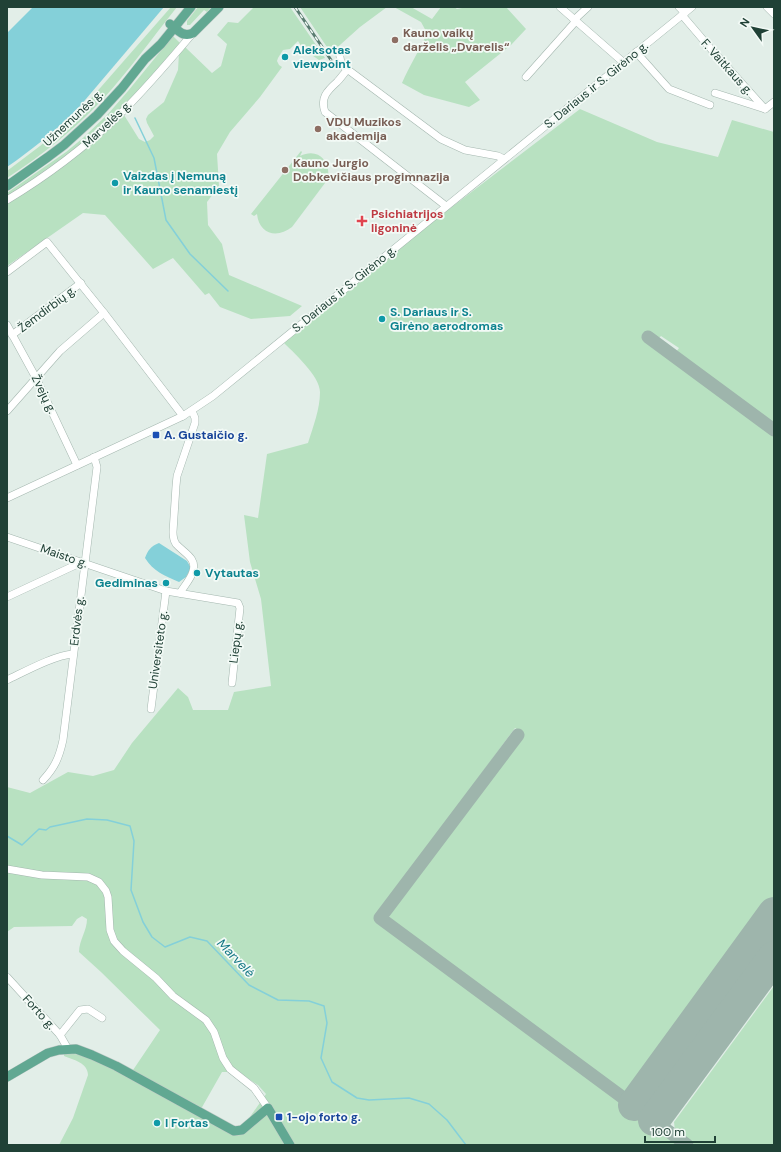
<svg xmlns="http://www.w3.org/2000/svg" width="781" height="1152" font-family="'DM Sans',sans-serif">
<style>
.green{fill:#b8e1c1;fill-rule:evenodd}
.water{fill:#84d0d9}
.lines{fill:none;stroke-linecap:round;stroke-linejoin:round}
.stream{stroke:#84d0d9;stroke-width:1.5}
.taxiway{stroke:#9eb5ac;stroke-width:13}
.runway{stroke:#9eb5ac;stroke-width:32}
.minor-casing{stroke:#a4b7af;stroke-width:8}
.major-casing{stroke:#c1cac7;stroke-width:10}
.minor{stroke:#fff;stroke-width:7}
.major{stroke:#61a892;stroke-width:9}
.rail-casing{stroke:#5a7c71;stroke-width:3}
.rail{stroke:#f3faf6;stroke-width:1.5;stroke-dasharray:4.5;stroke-linecap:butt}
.education-dot{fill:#8d6e63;stroke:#f3faf6;stroke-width:1.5}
.culture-dot{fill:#0f9aa8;stroke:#f3faf6;stroke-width:1.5}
.health-dot{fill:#e0444e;stroke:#f3faf6;stroke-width:1.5}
.transit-dot{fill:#1a4fb4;stroke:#f3faf6;stroke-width:1.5}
.labels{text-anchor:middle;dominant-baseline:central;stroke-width:3.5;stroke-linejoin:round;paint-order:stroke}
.education-label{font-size:12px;font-weight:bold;fill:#785e54;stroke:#f3faf6;text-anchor:start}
.culture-label{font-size:12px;font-weight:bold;fill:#0d838f;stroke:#f3faf6;text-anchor:start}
.street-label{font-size:12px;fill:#204136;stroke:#f3faf6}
.health-label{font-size:12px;font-weight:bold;fill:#be3a42;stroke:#f3faf6;text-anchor:start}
.transit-label{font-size:12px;font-weight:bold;fill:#164399;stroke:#f3faf6;text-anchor:start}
.water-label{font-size:13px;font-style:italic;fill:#137784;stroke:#f3faf6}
</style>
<rect width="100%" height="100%" fill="#e2eee8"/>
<g class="green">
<path d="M171,7h6c-25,31 -48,64 -75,93 -28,30 -61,56 -95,78v-7l33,-25 31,-26 16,-17z"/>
<polygon points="198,7 211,7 207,12 204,10 190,25 187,25 187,21"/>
<polygon points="254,7 290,7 325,58 319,60 303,49 298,41 290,49 283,50 278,58 277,61 279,65 282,67 260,97 230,132 217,154 219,186 207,202 208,225 222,244 229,275 302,306 290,316 251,319 220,307 209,293 205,295 173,258 153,269 105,215 83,213 7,266 7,193 66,152 83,138 108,114 128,91 173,36 180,43 98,138 124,115 139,139 145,142 150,140 154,136 147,123 146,119 148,115 164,102 178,70 179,53 185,47 212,73 221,66 227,44 217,35 228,22 238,23"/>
<polygon points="300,7 387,7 360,27 331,53"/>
<path d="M394,7h17l21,12 9,-12h13l3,2 10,-2h39l20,22 -15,16 -46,37 15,18 -11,7 -45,-12 -22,-12c7,-17 18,-33 25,-50l-6,-11z"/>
<path d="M580,109l77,33 61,15 14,-37 42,12v292l-98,-72 3,-4 -18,-12 -3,3 -8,-6 -5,6 129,95v463l-146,199 -229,-167c-8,-6 -13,-11 -7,-21l132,-173 -9,-7 -140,190 306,227h-622l14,-27 15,-43c0,-12 -14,-15 -24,-19v-3l19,2 46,21 31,-46 -59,-58 -22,-20c0,-12 8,-21 8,-33l-5,-3 -5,3 -5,7 -58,1 -7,5v-145l23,6 38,-21 25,4 21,-6 18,-27 46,-55 10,9 5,13h35l6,-18 37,-6 -10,-87 -11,-37 -6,-47 14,3 9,-64 41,-11c5,-16 12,-34 12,-51 0,-16 -27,-40 -38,-51l149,-118zM222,1072h16l20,13 8,9 -21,30 -9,4 -35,-19z"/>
<path d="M301,151l1,1 -2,4c18,-9 31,5 28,23l-36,48c-15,12 -33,7 -35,-13l-3,2 -3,-2z"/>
<polygon points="774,986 774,1145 695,1145 675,1131 674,1122"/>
</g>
<g class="water">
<path d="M33,7h131l-84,99c-22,23 -47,43 -73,61v-134z"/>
<path d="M159,543l28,18 4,7 -5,9 -7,5c-14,-6 -26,-11 -34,-24 3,-8 6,-12 14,-15z"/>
</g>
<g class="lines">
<g class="stream">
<polyline points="135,118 154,158 166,220 190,254 228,291"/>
<polyline points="7,836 22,845 39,829 46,830 50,827 87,819 107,820 130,826 134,841 131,890 143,922 152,937 165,947 190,937 207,941 249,985 278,1000 309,1001 324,1006 327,1023 321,1058 332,1082 357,1098 369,1100 409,1098 429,1104 447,1120 466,1145"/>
</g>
<g class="taxiway">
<polyline points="648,337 774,430"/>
<polyline points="518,735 380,918 687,1145"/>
</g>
<g class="runway">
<polyline points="634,1105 774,913"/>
<polyline points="654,1120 774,957"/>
</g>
<defs>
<g id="minor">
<polyline points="560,7 623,62"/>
<polyline points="679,7 685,13"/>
<polyline points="767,7 774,14"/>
<polyline points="682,15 711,49 765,109 774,102"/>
<polyline points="574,20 588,7"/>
<polyline points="339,51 341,63 343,66 441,139 465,150 498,156 504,159"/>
<polyline points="636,52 669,89 710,105"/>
<path d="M348,69c-4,4 -7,9 -11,13 -10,9 -17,16 -12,30l121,94"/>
<polyline points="526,77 576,21"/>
<polyline points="715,93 765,109"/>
<path d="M7,200c40,-24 78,-53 112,-85 26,-25 50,-54 74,-82"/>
<polyline points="7,272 47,242 104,313 183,416"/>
<polyline points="7,325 36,378 77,465"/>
<polyline points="12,335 81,283"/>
<polyline points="7,411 60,351 104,313"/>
<polyline points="7,498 183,416 213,396 692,7"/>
<polyline points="7,537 166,591 238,603 240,608 232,683"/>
<path d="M180,593c4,-7 11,-14 13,-22 4,-13 -9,-18 -17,-27 -2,-3 -3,-7 -3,-12l3,-46 1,-10 18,-53v-5l-3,-7"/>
<polyline points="7,597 82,562"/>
<path d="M7,680c17,-8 48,-25 66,-26"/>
<polyline points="151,709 166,591"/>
<path d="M43,780c12,-13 16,-22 20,-40l34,-273 -3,-10"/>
<polyline points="7,869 42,875 88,877 99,882 106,891 108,897 110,930 114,941 123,951 156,978 173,996 206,1020 214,1032 223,1058 230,1069 254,1088 268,1108"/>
<polyline points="7,977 60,1035 68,1049"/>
<polyline points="60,1035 80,1010 88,1009 102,1018"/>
</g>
<g id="major">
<path d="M170,24c8,6 13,14 23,9l26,-26"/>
<polyline points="7,186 48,157 64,145 97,115 122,88 145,59 161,44 191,7"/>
<polyline points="7,1077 48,1053 59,1050 76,1049 92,1055 116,1066 234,1131 242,1130 268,1108 290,1145"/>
</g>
</defs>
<use href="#minor" class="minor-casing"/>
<use href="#major" class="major-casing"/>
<use href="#minor" class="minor"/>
<use href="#major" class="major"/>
<defs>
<polyline id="rail" points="295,7 331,60"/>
</defs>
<use href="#rail" class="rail-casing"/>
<use href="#rail" class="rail"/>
</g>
<g class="education-dot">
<circle cx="395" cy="40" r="4"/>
<circle cx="318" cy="129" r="4"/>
<circle cx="285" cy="170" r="4"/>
</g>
<g class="culture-dot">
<circle cx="285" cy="57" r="4"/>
<circle cx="115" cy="183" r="4"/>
<circle cx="382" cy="319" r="4"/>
<circle cx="197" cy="573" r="4"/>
<circle cx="166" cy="583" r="4"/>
<circle cx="157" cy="1123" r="4"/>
</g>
<path class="health-dot" d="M360 215h4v4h4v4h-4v4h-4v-4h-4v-4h4z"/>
<g class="transit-dot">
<rect x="152" y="431" width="8" height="8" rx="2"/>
<rect x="275" y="1113" width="8" height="8" rx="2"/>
</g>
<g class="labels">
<g class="education-label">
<text x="403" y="33">Kauno vaikų<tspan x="403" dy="14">darželis „Dvarelis“</tspan></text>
<text x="326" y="122">VDU Muzikos<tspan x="326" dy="14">akademija</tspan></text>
<text x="293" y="163">Kauno Jurgio<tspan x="293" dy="14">Dobkevičiaus progimnazija</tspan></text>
</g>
<g class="culture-label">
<text x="293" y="50">Aleksotas<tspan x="293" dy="14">viewpoint</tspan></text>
<text x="123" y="176">Vaizdas į Nemuną<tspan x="123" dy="14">ir Kauno senamiestį</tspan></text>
<text x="390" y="312">S. Dariaus ir S.<tspan x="390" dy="14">Girėno aerodromas</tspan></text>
<text x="205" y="573">Vytautas</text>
<text x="158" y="583" text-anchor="end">Gediminas</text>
<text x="165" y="1123">I Fortas</text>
</g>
<g class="street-label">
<text transform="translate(727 67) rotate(48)">F. Vaitkaus g.</text>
<text transform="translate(596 85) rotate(-39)">S. Dariaus ir S. Girėno g.</text>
<text transform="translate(73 118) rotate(-43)">Užnemunės g.</text>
<text transform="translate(107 124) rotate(-43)">Marvelės g.</text>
<text transform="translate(344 289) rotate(-39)">S. Dariaus ir S. Girėno g.</text>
<text transform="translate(47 309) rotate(-37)">Žemdirbių g.</text>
<text transform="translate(44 394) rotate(64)">Žvejų g.</text>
<text transform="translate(64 556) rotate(19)">Maisto g.</text>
<text transform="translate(77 621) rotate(-83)">Erdvės g.</text>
<text transform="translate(236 642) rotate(-83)">Liepų g.</text>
<text transform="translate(158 650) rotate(-82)">Universiteto g.</text>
<text transform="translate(39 1012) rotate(48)">Forto g.</text>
</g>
<g class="health-label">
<text x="371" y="214">Psichiatrijos<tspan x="371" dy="14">ligoninė</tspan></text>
</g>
<g class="transit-label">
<text x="164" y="435">A. Gustaičio g.</text>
<text x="287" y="1117">1-ojo forto g.</text>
</g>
<g class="water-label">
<text transform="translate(236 958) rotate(46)">Marvelė</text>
</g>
</g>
<rect width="781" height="1152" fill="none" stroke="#204136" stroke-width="16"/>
<g transform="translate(753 28) rotate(303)" stroke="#f3faf6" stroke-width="3" paint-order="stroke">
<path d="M0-3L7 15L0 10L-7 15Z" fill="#204136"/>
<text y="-6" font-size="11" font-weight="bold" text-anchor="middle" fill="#204136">N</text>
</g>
<path d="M645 1136v6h70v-6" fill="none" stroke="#204136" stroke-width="2"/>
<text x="651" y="1136" font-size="12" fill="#204136" stroke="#f3faf6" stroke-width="3" paint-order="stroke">100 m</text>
</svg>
